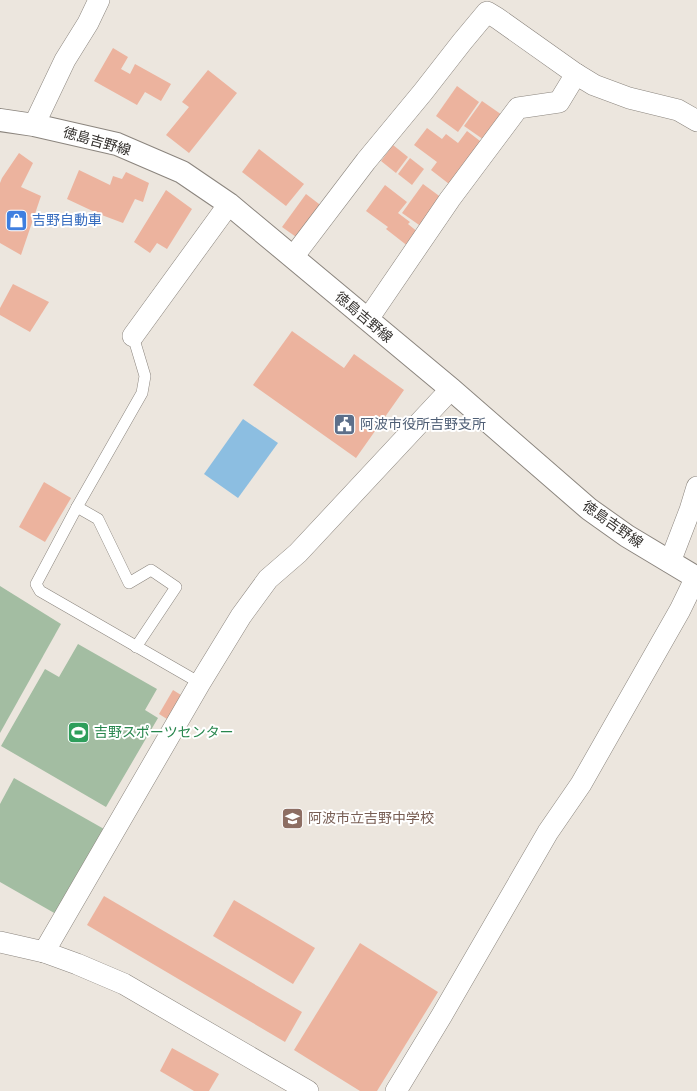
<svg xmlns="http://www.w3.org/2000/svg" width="697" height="1091" font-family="'DejaVu Sans','Noto Sans JP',sans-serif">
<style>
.green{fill:#a3bda2}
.water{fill:#8cbee1}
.building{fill:#ecb39e}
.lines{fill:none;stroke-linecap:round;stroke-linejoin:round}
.lane-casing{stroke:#8b857e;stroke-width:12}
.street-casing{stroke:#8b857e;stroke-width:22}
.primary-casing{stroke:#8b857e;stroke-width:24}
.lane{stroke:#fff;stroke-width:11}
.street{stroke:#fff;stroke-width:21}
.primary{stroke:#fff;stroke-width:22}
.labels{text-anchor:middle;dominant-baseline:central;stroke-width:4;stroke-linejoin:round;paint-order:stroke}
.street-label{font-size:14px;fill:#34312e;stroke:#fff}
.shop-label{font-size:14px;fill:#366cbe;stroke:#fff;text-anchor:start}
.service-label{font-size:14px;fill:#4e5e75;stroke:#fff;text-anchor:start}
.leisure-label{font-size:14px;fill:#27864d;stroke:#fff;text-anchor:start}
.education-label{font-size:14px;fill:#785e54;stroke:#fff;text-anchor:start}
</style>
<rect width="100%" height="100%" fill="#ece6de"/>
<g class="green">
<polygon points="0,586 61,624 0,733"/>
<polygon points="78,644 157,689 145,710 158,718 106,807 1,746 45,669 59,677"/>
<polygon points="14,778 104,829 56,914 0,882 0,804"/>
</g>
<polygon class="water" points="243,419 278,443 238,498 204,474"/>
<g class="building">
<polygon points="113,48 128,57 121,69 130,74 135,64 171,84 161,101 145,92 137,105 94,81"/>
<polygon points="208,70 237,93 189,153 166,135 189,107 182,102"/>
<polygon points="457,86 479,102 458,132 436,116"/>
<polygon points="482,101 505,117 487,142 464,126"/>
<polygon points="427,128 442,139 446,134 458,143 467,131 484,144 453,187 431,170 437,162 414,145"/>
<polygon points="393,145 408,157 396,173 381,161"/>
<polygon points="259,149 304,184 286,206 242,172"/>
<polygon points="19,153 33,163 21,187 41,196 21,255 0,243 0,183 2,178"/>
<polygon points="410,158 424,169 412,185 398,174"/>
<polygon points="79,170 110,185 113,176 122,179 126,172 149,183 143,202 135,199 123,223 99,214 67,199"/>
<polygon points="423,184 442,198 422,227 402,213"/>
<polygon points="385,185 407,202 398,213 410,222 408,224 419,233 409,247 386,229 388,227 366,211"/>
<polygon points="166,190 192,209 167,249 157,243 150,253 134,242"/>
<polygon points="306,194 323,207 299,239 282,227"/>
<polygon points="13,284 49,302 30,332 0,315 0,308"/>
<polygon points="292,331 344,368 354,354 404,390 356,458 253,385"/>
<polygon points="44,482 71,498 45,542 19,527"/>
<polygon points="173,690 181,695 167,719 159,714"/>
<polygon points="104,896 302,1012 285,1042 87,925"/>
<polygon points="234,900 315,948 293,984 213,936"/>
<polygon points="360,943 438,992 377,1091 360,1091 294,1050"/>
<polygon points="172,1048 219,1074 209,1091 194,1091 160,1071"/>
</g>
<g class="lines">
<defs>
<g id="lane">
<polyline points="133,336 145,376 142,393 77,507 36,584 40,591 200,683"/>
<polyline points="77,507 98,519 129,583 151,570 176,587 136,647"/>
</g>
<g id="street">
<polyline points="34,125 65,60 88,23 99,0"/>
<polyline points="293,257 366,161 423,92 462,42 487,12 497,18 576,74 594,85 629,98 678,110 697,121"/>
<polyline points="368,319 450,199 518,108 559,102 576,74"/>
<polyline points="133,336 229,204"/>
<polyline points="670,562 690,510 697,487"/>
<polyline points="0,942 44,952 77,964 124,984 308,1091"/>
<polyline points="44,952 200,683 241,616 268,579 298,553 451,389"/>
<polyline points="396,1091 442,1015 548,832 581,784 680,610 696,577"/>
</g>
<polyline id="primary" points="0,120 34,125 117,144 182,172 229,204 451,389 589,509 627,536 697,578"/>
</defs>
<use href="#lane" class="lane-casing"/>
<use href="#street" class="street-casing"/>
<use href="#primary" class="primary-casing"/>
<use href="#lane" class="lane"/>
<use href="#street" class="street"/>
<use href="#primary" class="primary"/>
</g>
<defs>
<symbol id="shop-square" viewBox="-11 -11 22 22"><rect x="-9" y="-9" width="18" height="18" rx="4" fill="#3f7fe0" stroke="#fff"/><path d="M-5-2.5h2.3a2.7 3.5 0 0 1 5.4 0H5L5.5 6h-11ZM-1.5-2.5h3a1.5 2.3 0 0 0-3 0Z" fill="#fff"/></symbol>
<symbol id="civic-square" viewBox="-11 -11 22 22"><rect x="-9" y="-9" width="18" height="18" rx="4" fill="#5c6f8a" stroke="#fff"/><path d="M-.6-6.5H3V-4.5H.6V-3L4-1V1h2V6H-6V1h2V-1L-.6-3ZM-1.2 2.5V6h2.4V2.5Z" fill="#fff"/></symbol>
<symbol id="stadium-square" viewBox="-11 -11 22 22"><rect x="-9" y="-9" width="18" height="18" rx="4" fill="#2e9e5b" stroke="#fff"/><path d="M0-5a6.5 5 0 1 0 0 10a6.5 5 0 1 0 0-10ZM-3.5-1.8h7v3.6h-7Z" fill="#fff"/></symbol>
<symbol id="school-square" viewBox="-11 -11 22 22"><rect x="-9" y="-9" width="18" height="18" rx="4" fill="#8d6e63" stroke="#fff"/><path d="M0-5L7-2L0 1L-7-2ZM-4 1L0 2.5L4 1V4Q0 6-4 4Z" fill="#fff"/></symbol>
</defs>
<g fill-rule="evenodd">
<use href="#shop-square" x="4" y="208" width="25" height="25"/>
<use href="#civic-square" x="332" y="412" width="25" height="25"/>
<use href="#stadium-square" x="66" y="720" width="25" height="25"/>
<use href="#school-square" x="280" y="806" width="25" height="25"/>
</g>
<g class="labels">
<g class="street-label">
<text transform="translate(97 141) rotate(16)">徳島吉野線</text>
<text transform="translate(364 317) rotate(40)">徳島吉野線</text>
<text transform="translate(613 524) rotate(35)">徳島吉野線</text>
</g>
<g class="shop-label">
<text x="32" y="220">吉野自動車</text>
</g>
<g class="service-label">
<text x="360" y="424">阿波市役所吉野支所</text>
</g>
<g class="leisure-label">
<text x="94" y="732">吉野スポーツセンター</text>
</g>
<g class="education-label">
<text x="308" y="818">阿波市立吉野中学校</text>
</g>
</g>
</svg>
